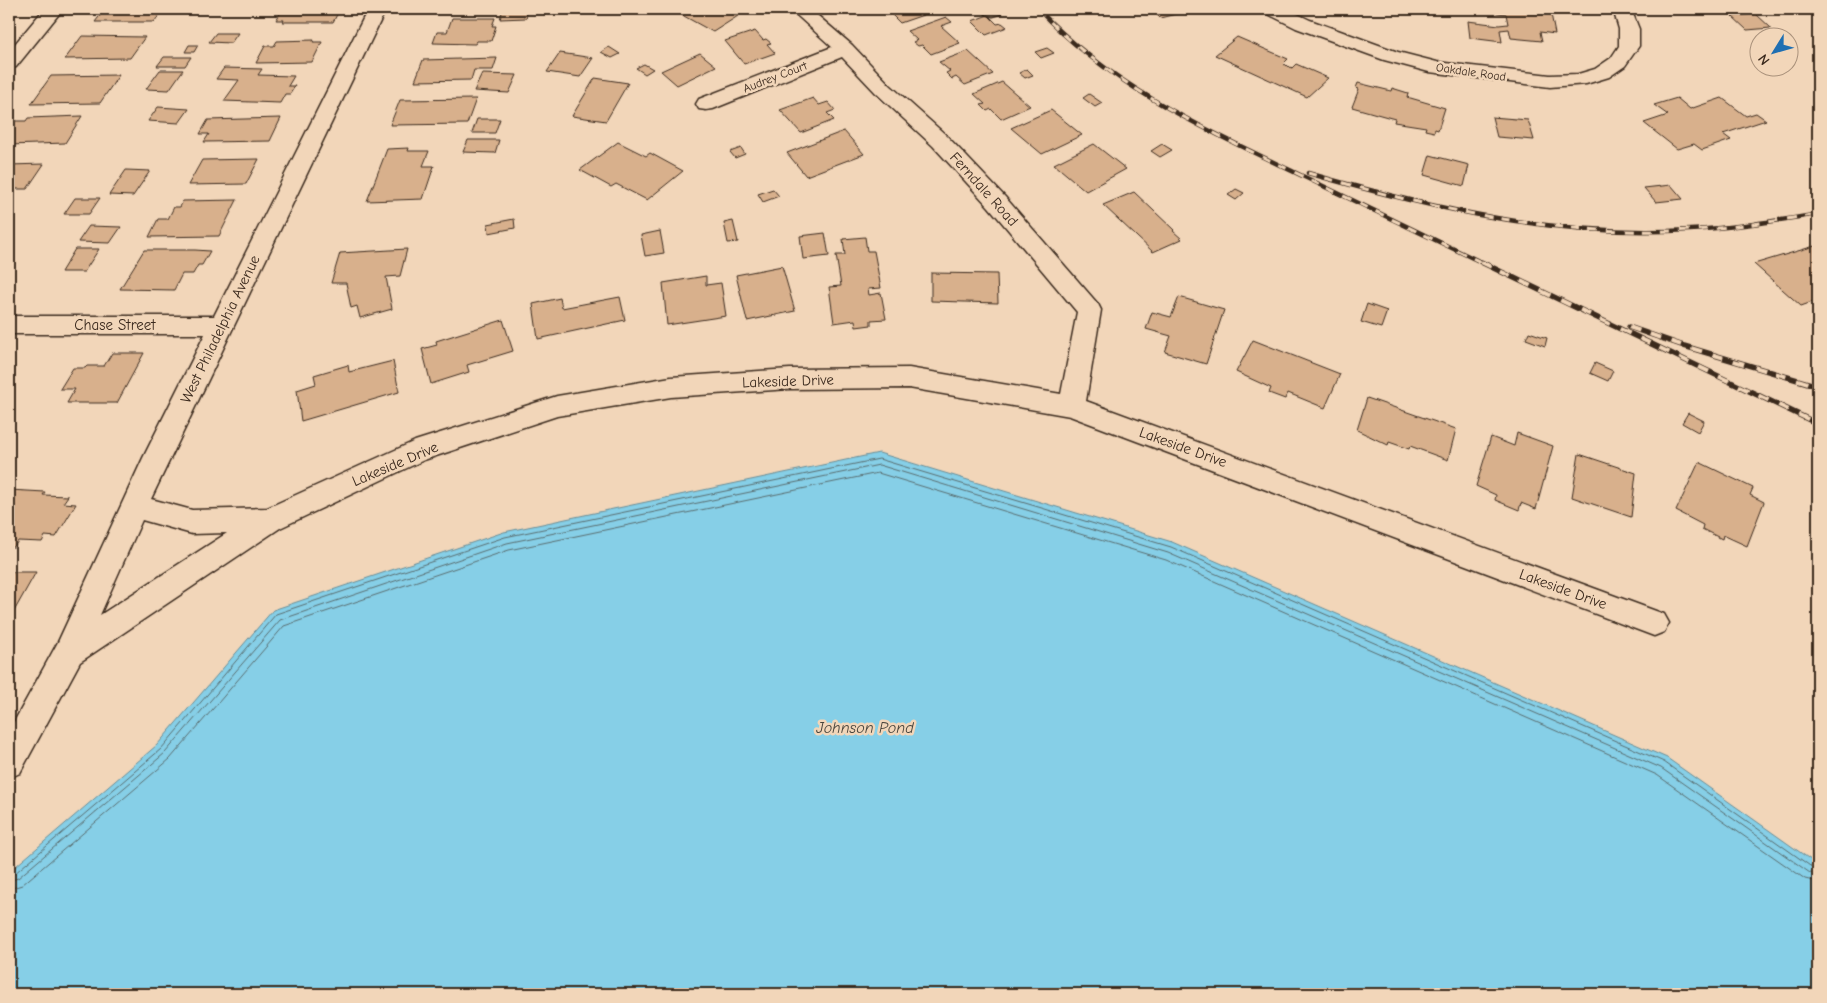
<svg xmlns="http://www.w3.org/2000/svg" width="1827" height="1003" font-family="'Comic Neue',sans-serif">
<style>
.water{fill:#86cfe7;stroke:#688d97}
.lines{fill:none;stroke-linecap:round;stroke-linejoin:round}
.shore{stroke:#596c6e;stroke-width:1}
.building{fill:#d8b08c;stroke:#3b2a1e}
.minor-casing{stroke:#3b2a1e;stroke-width:3}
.minor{fill:#f2d6b9;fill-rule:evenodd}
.rail-far1-casing{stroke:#3b2a1e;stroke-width:4.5}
.rail-casing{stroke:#3b2a1e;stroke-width:5.5}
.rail-far1{stroke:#f2d6b9;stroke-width:3;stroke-dasharray:9;stroke-linecap:butt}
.rail{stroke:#f2d6b9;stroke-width:4;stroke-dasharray:11;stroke-linecap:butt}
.labels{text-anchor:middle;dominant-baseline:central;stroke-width:5;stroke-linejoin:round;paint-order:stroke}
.far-street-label{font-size:12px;fill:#3b2a1e;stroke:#f2d6b9}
.street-label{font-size:15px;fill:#3b2a1e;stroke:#f2d6b9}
.water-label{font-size:16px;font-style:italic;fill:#46433c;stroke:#f2d6b9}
</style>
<rect width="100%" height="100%" fill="#f2d6b9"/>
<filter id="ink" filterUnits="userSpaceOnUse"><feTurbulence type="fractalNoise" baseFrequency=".02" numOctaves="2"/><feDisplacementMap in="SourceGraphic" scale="10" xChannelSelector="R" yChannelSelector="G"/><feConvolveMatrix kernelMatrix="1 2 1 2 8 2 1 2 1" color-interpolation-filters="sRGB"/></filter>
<g filter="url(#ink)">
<polygon class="water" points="879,453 1172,542 1667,758 1818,865 1818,994 9,994 9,872 157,745 273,610 504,532"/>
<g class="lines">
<g class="shore">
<polyline points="9,875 14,874 161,749 276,614 505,537 879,459 1171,547 1664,762 1813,868 1818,869"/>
<polyline points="9,881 18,878 165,753 280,620 507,543 879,465 1168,553 1661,768 1810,873 1818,875"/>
<polyline points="9,889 22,885 170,759 284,626 509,550 878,473 1166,560 1657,775 1805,879 1818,882"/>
</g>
</g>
<g class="building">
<polygon points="105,9 164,9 154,22 95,22"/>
<polygon points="283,9 340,9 333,22 283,22 284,20 276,20"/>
<polygon points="503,9 528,9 526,18 500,19"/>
<polygon points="692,9 724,9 738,16 713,32 682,15"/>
<polygon points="887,9 924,9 929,13 900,23 891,14 887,15 884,12 888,10"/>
<polygon points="1136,9 1196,9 1160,18 1151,9 1139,12"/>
<polygon points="1467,9 1550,9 1555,34 1540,32 1542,41 1511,38 1509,29 1500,30 1502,42 1470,38 1468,21 1499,25 1508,24 1506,14"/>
<polygon points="1691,9 1724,9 1694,12"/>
<polygon points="1756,14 1771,28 1747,30 1732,16"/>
<polygon points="988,15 997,24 1002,23 1007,27 986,35 972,21"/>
<polygon points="946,17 952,22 941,26 960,43 931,54 922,45 918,46 913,42 917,40 907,31"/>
<polygon points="452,18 495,18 492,26 496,26 491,41 477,41 475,44 433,43 437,32 447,32"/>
<polygon points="755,31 763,40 766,39 771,43 767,44 775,53 744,64 725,41"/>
<polygon points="216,33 238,33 231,43 209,42"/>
<polygon points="82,36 145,37 130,58 65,59"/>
<polygon points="1237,37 1288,59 1283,64 1292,68 1296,64 1328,78 1307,97 1215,55"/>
<polygon points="314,40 313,42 322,42 312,62 256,63 265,46 274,46 277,41"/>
<polygon points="189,45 198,45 194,52 185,52"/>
<polygon points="609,47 620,54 612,58 601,52"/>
<polygon points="1047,48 1054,53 1041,58 1035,52"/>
<polygon points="968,51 993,74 965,85 956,77 952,79 946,73 950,71 939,62"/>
<polygon points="560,53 593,58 580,77 547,72"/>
<polygon points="700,53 716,66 677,85 661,71"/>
<polygon points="164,57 191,57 185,66 157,66"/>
<polygon points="497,58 493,70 474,70 471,80 415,81 423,60"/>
<polygon points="644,64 653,69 645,74 636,68"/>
<polygon points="224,68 262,69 258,75 294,76 288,86 295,86 290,94 285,94 280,103 224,101 239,80 216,79"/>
<polygon points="1027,69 1033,75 1025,78 1019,73"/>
<polygon points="160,70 183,70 169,90 146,89"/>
<polygon points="482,74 517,75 509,93 474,91"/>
<polygon points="119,75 100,103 31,104 51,76"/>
<polygon points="595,78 628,83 606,121 572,116"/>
<polygon points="1002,82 1030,106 1001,119 991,109 987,111 981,105 985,104 974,94"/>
<polygon points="1358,83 1391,91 1392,88 1408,93 1407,97 1445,108 1438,130 1435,129 1434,132 1425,130 1426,127 1394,122 1395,119 1384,116 1352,107 1359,89 1356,88"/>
<polygon points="1089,94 1102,103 1095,107 1083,98"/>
<polygon points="813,98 819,105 828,102 835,110 827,113 834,120 801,133 780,110"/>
<polygon points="1677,98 1690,109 1722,98 1746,116 1756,113 1766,120 1723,134 1731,140 1702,150 1694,144 1677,149 1644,123 1668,115 1654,105"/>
<polygon points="476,99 467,124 390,125 400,100"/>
<polygon points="158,107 189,109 179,123 148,121"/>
<polygon points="1051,110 1082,135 1042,154 1011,128"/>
<polygon points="82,116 65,143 9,145 9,130 15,121 26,121 28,118"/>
<polygon points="1492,117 1528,120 1534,140 1497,137"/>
<polygon points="281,118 270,141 204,142 209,134 200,134 208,120"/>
<polygon points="477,119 500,119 495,133 472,133"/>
<polygon points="844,131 864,154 806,176 787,153"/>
<polygon points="468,140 499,140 495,153 463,152"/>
<polygon points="618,142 646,156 650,153 683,171 647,200 616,184 611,187 580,170"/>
<polygon points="1094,144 1126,169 1086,191 1054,164"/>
<polygon points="1162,144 1172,150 1160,157 1151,151"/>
<polygon points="409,148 408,151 429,151 423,166 434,166 423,199 367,201 387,149"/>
<polygon points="741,148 745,154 735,158 730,152"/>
<polygon points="1430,155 1469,165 1464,186 1424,175"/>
<polygon points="259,159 246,184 188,185 202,160"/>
<polygon points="44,164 27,189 9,189 9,165"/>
<polygon points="126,170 150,171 133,196 109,195"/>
<polygon points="1671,185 1683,199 1656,202 1644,188"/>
<polygon points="773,189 779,196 763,202 758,194"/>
<polygon points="1236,189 1244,193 1236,200 1228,195"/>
<polygon points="1134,192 1174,230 1173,231 1182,239 1153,252 1103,205"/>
<polygon points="75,198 100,198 89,214 64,214"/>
<polygon points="237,200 219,236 149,237 158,219 168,219 174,207 180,207 183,201"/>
<polygon points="514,219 515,228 489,233 488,224"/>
<polygon points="733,221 738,242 728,243 724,223"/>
<polygon points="89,226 121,227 110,243 78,242"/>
<polygon points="660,231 664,253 645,256 641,235"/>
<polygon points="825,233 829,256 803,259 800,236"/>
<polygon points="865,237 867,251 874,251 881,288 868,289 869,295 881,293 886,319 871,320 871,325 856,327 855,320 834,323 829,287 841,286 836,255 845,255 843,239"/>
<polygon points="1818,245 1818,300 1801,306 1754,264"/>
<polygon points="75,249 99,249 84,272 61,272"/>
<polygon points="407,249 400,276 386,277 392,309 360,318 357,306 351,308 346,283 331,283 340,253"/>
<polygon points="144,250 195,250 210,251 202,265 198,265 193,274 182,274 174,290 120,289"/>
<polygon points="782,266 795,311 747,321 736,275"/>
<polygon points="931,273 997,274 998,303 931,301"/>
<polygon points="706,276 706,285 721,283 726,316 667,325 663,283"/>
<polygon points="620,297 625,320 538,339 533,304 560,298 562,308"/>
<polygon points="1179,297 1224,310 1206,364 1165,352 1171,336 1146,329 1152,312 1171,317"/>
<polygon points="1367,304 1387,311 1381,328 1361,322"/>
<polygon points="503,320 513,351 467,365 469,372 431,384 422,349 437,345 436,341"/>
<polygon points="1529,332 1547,338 1545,346 1526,339"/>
<polygon points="1253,340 1340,374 1325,408 1288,393 1285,399 1269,393 1271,388 1236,372"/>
<polygon points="112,353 144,353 117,403 67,403 75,389 60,389 73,368 85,368 87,366 104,366"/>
<polygon points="393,361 399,392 301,421 297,390 316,384 314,375 348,365 349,372"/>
<polygon points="1595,363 1613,371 1608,381 1590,373"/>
<polygon points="1367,398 1456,429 1448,460 1410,446 1409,449 1389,442 1388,445 1357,430"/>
<polygon points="1688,413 1704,421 1698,432 1682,423"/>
<polygon points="1517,433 1553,446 1536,509 1521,503 1519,510 1495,500 1496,495 1476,486 1491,437 1514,446"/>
<polygon points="1579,454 1636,473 1631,517 1572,497"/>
<polygon points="1699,462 1753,488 1750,495 1764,502 1747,546 1723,535 1722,539 1702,529 1703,525 1676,511"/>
<polygon points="9,490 45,492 43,495 68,496 63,503 76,504 56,537 45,536 42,542 18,541 14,547 9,547"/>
<polygon points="9,572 36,572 13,613 9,612"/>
</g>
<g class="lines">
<defs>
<g id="minor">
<polygon points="44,9 63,9 16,67 9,69 9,51"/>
<path d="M368,9h18l-235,490 41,11 75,-2 148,-67 142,-45 114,-19 119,-8 119,-1 152,26 16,-82 -88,-105 -56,-61 -57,-53 -34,-36 -129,52 -7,1 -7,-1 -3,-5 3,-5 133,-52 -42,-38h20l42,36 38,40 57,51 58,61 93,107 3,6 -15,91 578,213 5,9 -5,9 -10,4 -584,-220 -161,-28 -119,1 -119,8 -114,19 -133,44 -144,68 -200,134 -60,111 -11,5v-47l49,-89 85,-184 62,-124h-196v-18h205zM142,520l50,14 35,-1 -127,82z"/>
<polygon points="983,9 1002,9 1002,10 1000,14 993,16 986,14"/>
<polygon points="1264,9 1287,9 1310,20 1398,52 1437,62 1550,75 1578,74 1595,69 1611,58 1619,46 1619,29 1613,9 1631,9 1639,29 1639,46 1625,66 1609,77 1586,84 1550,87 1429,72 1384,60 1296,28 1266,13"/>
</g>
</defs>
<use href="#minor" class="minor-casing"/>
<use href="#minor" class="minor"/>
<defs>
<g id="rail-far1">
<path d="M1038,9c70,75 162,118 254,162 64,31 128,62 191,92"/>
<path d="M1308,173c124,36 252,65 382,57 43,-2 85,-9 128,-16"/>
</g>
<g id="rail">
<polyline points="1481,262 1818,424"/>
<polyline points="1629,327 1684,346 1818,386"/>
</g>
</defs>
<use href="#rail-far1" class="rail-far1-casing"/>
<use href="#rail" class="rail-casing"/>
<use href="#rail-far1" class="rail-far1"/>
<use href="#rail" class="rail"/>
</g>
</g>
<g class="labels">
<g class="far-street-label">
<text transform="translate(1471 72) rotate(8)">Oakdale Road</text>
<text transform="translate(775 77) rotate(-21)">Audrey Court</text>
</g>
<g class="street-label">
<text transform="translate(984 189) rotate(48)">Ferndale Road</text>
<text x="115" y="325">Chase Street</text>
<text transform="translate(220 329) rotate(-64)">West Philadelphia Avenue</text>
<text transform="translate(788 381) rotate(-2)">Lakeside Drive</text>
<text transform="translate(1183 447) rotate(20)">Lakeside Drive</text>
<text transform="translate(395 464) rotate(-23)">Lakeside Drive</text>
<text transform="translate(1563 589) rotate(20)">Lakeside Drive</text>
</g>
<g class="water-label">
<text x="865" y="728">Johnson Pond</text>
</g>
</g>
<rect width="1827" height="1003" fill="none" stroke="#f2d6b9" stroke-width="30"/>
<rect x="15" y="15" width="1797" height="973" fill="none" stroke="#3b2a1e" stroke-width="2" filter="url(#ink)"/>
<g transform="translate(1774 52) rotate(233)"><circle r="24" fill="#f2d6b9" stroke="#a9917b"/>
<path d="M0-4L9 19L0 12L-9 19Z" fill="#1f6fb2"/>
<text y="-8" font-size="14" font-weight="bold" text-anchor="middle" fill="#3b2a1e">N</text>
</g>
</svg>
